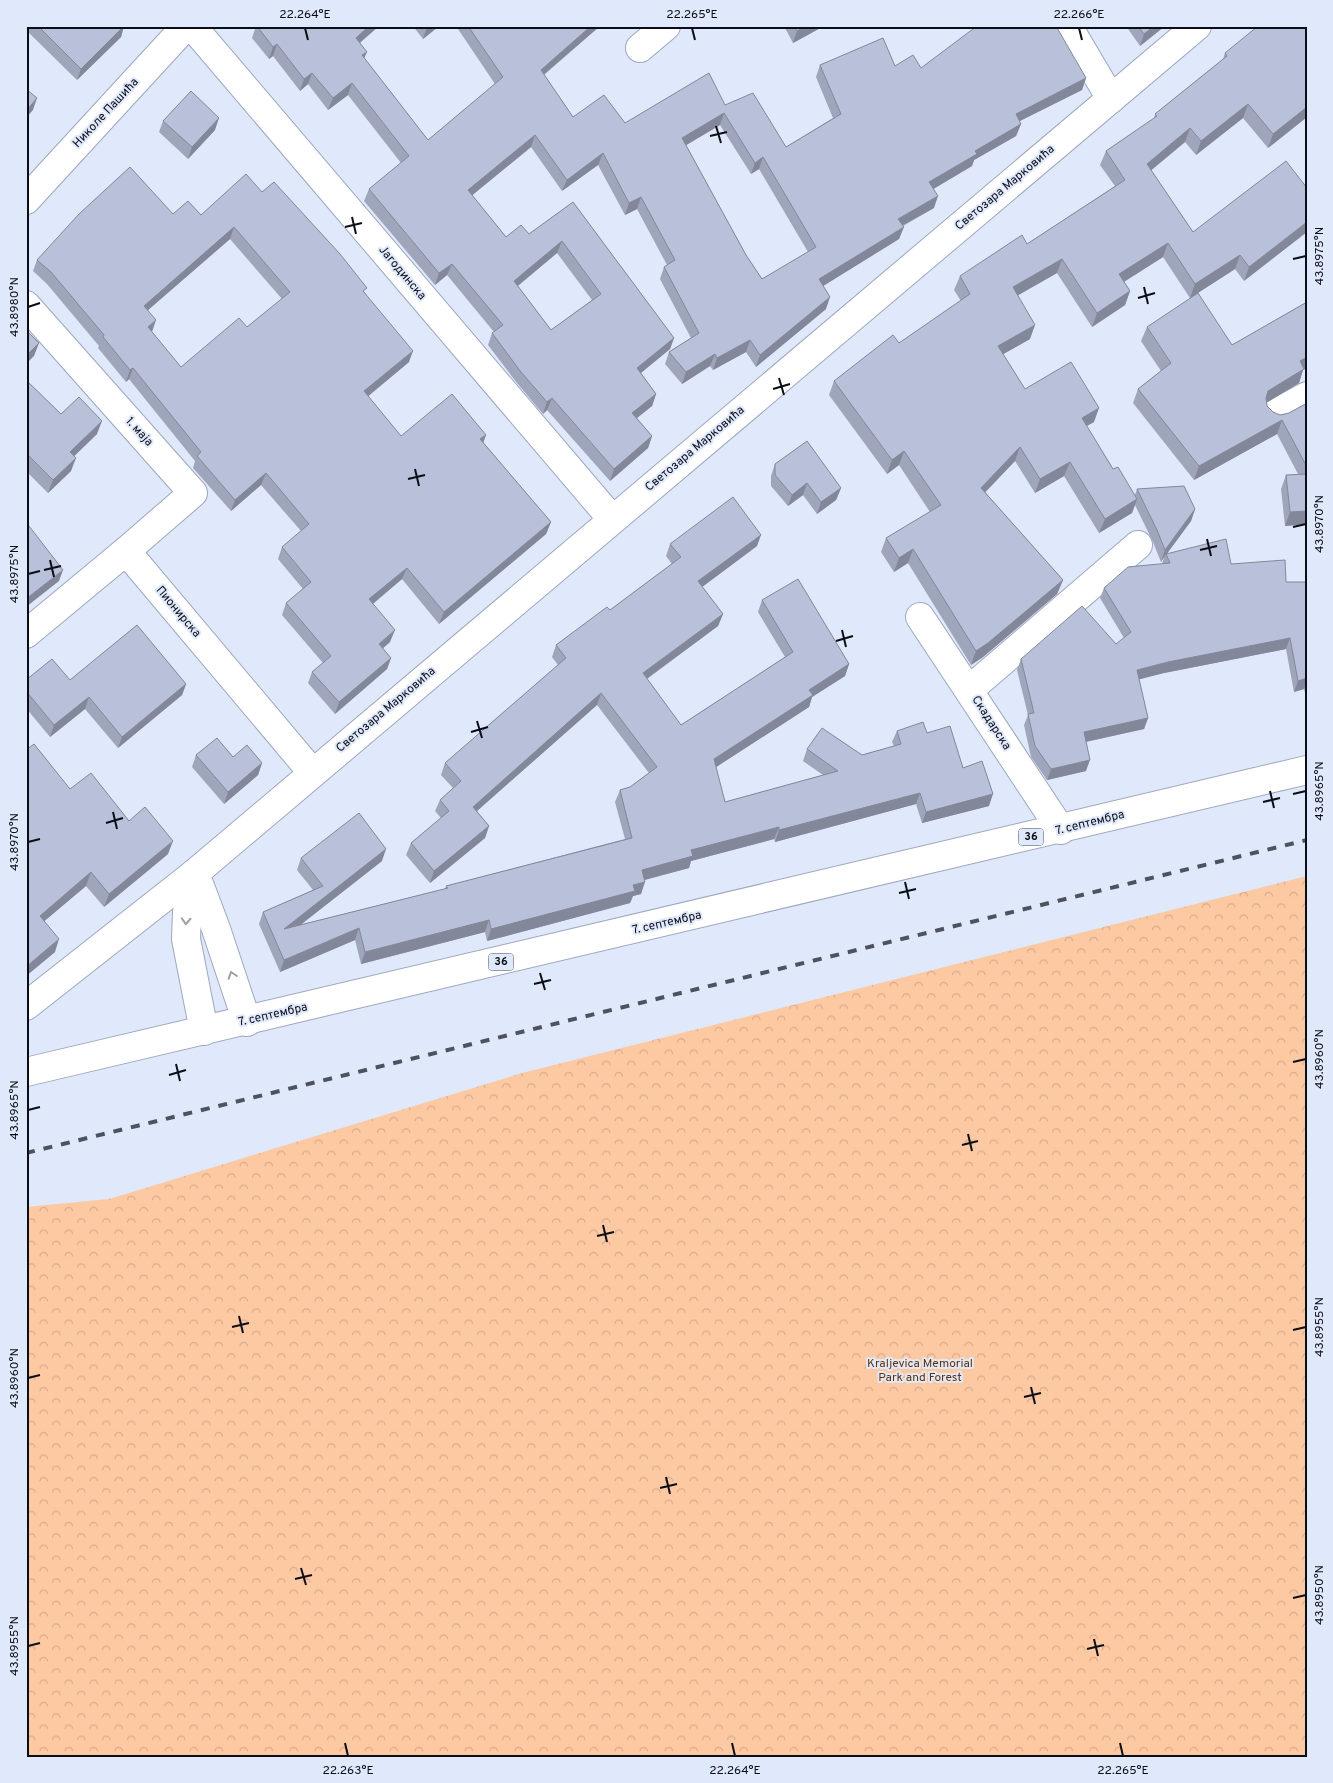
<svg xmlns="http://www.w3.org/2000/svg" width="1333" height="1783" font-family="Overpass,sans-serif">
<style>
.park{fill:url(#park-crowns)}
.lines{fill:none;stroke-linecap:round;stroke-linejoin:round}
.minor-casing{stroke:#9ea7bf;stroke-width:30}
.major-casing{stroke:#9ea7bf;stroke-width:30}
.minor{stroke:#fff;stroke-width:28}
.major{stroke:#fff;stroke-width:28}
.rail{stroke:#4e525e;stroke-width:4;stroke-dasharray:9 9;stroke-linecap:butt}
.wall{fill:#9fa6bb;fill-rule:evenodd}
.shaded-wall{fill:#828799}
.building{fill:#b9c1da;stroke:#828799;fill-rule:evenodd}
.oneway{stroke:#9d9fa2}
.ticks{fill:none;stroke:#0b0e16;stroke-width:2}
.labels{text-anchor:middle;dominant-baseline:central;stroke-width:4;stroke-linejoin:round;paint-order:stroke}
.shield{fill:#e0e8fc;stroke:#4b4f5b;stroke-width:1}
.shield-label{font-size:11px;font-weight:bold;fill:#0b0e16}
.street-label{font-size:12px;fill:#0b0e16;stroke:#e0e8fc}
.park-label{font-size:12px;fill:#633100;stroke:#e0e8fc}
.neatline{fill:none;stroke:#0b0e16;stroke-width:2}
.ticks-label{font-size:12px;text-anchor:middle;fill:#0b0e16}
</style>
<defs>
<pattern id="park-crowns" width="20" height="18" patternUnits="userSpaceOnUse" patternTransform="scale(1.25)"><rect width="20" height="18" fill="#fdc9a3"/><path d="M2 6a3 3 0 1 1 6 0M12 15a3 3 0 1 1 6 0" fill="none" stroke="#d8ab8c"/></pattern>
</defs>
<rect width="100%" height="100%" fill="#e0e8fc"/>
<polygon class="park" points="1307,876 1307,1757 26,1757 26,1207 109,1199 522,1073"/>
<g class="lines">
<defs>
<g id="minor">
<polyline points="192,26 612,519"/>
<polyline points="1068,26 1111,99"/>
<polyline points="640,48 666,26"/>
<polyline points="26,200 186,26"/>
<polyline points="26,305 193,493 126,551"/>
<polyline points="1276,413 1307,396"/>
<polyline points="920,617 1061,830"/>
<polyline points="26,634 126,551 312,772"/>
<polyline points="969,690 1138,545"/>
<polyline points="195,873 187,912 186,939 204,1031"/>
<polyline points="195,873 216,929 247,1022"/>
<polyline points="26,1006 195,873 1197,26"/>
</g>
<polyline id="major" points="26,1072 1307,770"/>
</defs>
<use href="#minor" class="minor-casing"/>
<use href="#major" class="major-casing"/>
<use href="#minor" class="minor"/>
<use href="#major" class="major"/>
<polyline class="rail" points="26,1153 1307,840"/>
</g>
<g class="wall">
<polygon points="26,26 124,26 121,37 77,80 26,30"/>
<path d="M256,26h123l-19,17 4,15 64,82 67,-56 -39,-58h144l-56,49 29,42 52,6 100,-18 61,42 47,-29 -17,-41 4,-12 75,1 191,12 -4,12 -63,31 2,3 -5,12 -42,24 -2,6 -39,23 1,19 -31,18 -4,13 -76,47 3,23 -70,58 -10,-15 -33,18 -3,-4 -28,18 -17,-20 4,-12 22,-14 -31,-59 4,-12 3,-2 -30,-56 -12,6 -27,-50 -36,26 -31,-44 -59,48 34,42 23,-3 44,-32 101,136 -4,11 -29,24 15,21 -4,12 -15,12 15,18 -4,12 -38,33 -63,-71 -4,4 -26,-31 -29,-38 4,-12 2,-1 -47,-57 -12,10 -71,-84 5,-12 32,-26 -53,-68 -20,15 -20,-26 -8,7 -27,-35 -4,3 -17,-21zM720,125l31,49 8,-5 49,83 -46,27 -16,-24 -60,-110zM557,253l35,47 -41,30 -33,-44z"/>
<polygon points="413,26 439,26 423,39"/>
<polygon points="784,26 824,26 793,43"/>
<polygon points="1126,26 1165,26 1140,46"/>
<polygon points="1307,26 1307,117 1268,148 1243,118 1196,155 1185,142 1151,170 1193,232 1307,188 1244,281 1235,269 1190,298 1163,257 1124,282 1130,291 1125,305 1092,327 1057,273 1018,295 1030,339 1003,354 1025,389 1094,422 1086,426 1113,469 1135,495 1137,489 1195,509 1191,521 1167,553 1231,564 1286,582 1307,582 1307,701 1304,689 1294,692 1286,649 1164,673 1139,679 1148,718 1144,729 1086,742 1086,771 1047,780 1031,757 1024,725 1028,715 1017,670 1021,659 1116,644 1124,638 1100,598 1104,588 1162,564 1164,557 1161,562 1153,542 1135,505 1132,513 1099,533 1064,476 1035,493 1015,461 985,492 1063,580 1057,594 983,657 971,665 908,563 894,572 881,552 886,538 930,512 899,465 887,474 829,395 834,381 899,343 961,301 954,290 960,276 1027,244 1115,186 1100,165 1106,151 1154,119 1155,114 1223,59 1225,53"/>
<polygon points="163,121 215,130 188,159 159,132"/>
<path d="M262,192l103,101 44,69 -41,34 33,40 85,-1 -3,7 68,80 -5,12 -107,90 -37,-45 -29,25 17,38 -7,6 8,10 -4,11 -52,45 -27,-31 4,-11 11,-9 -41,-48 4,-12 17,-14 -25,-30 4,-12 19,-16 -40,-46 -30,26 -38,-43 2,-7 -66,-82 -3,3 -28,-34 1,-2 -52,-62 -14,-13 4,-11 136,-46 28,1zM230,239l52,60 -35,28 -66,40 -29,-35 -4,-22z"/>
<polygon points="1307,302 1307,368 1303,370 1299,383 1266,402 1267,406 1273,412 1280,415 1289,413 1307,403 1307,524 1285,526 1281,489 1286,475 1298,474 1277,434 1194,480 1133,403 1138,389 1161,371 1141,341 1147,327 1232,345"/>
<polygon points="26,380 61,414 97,434 74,456 71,471 48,493 26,471"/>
<polygon points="775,464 841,488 836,500 817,514 803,495 788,506 771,486 771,476"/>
<polygon points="670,544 757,546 702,587 723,614 718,626 647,679 681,725 785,657 758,612 762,600 849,664 845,676 812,697 809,707 716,767 725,802 823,775 803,761 807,749 862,755 894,746 892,742 897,731 927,733 963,768 989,806 922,823 916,804 775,842 774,839 691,861 689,868 644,880 641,894 633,896 630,903 487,941 485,932 361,964 355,940 280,972 259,924 263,912 313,890 297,870 301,858 382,861 300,925 445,889 446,886 625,839 615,802 620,790 630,787 649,773 597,705 477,811 489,826 485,838 430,883 406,855 411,843 441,818 435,811 440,800 453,788 441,775 445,763 558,665 552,657 556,645 610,610 672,564 666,556"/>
<polygon points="26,680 186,684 182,695 118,748 85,709 50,737 26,708"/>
<polygon points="196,755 233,757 262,763 258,775 224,804 192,767"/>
<polygon points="70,789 129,821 168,854 104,907 86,886 44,921 55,952 26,976"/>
</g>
<g class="shaded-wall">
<polygon points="124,26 121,37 77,80 81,69"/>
<polygon points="369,26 379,26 351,50 356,38"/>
<polygon points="428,26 439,26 423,39 427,27"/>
<polygon points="591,26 600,26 536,81 541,70"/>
<polygon points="806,26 824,26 793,43 797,31"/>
<polygon points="1154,26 1165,26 1140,46 1144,34"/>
<polygon points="277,44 273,56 269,59 273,47"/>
<polygon points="367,52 362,63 362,55"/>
<polygon points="312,73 308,84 300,91 304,79"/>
<polygon points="1086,78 1082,90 1012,125 1016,114"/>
<polygon points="352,83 348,95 328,110 333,98"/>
<polygon points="37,98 33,110 26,118 26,111"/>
<polygon points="1248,104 1243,118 1196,155 1201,141"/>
<polygon points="1307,107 1307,117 1268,148 1273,134"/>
<polygon points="724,113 720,125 678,150 682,138"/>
<polygon points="219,118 215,130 188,159 192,147"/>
<polygon points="1021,124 1016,136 974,160 972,166 925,194 929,182 975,151"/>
<polygon points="1190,128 1185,142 1142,178 1147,164"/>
<polygon points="535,135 531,147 464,202 468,190"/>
<polygon points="603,153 598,165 562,191 567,180"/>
<polygon points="763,157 759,169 751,174 755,163"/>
<polygon points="938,196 934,208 894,230 898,219"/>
<polygon points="641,197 637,209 625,215 629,203"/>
<polygon points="1307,222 1307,232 1244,281 1249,267"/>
<polygon points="234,227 230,239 140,317 144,306"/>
<polygon points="904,227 899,239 815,291 819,279"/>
<polygon points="562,241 557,253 509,293 514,281"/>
<polygon points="1168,243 1163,257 1114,288 1119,274"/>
<polygon points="1240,255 1235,269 1190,298 1195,284"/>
<polygon points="1062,259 1057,273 1008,301 1013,287"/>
<polygon points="452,264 447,275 435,285 439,273"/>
<polygon points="1130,291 1125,305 1092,327 1097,313"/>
<polygon points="830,297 826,309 756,367 760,355"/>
<polygon points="156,320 152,332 148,327"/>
<polygon points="1035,325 1030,339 993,360 998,346"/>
<polygon points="674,338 670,349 632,380 637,368"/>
<polygon points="750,340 746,352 713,370 717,358"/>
<polygon points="39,343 34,356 26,364 26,356"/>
<polygon points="413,351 409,362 360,403 364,391"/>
<polygon points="715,354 710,366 682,384 686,372"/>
<polygon points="1307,357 1307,368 1303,370 1299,383 1263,405 1268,391 1300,361"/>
<polygon points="133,368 129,379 126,382 130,370"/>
<polygon points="656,394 652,406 628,425 632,413"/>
<polygon points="552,398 547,410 543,414 547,402"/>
<polygon points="1099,408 1094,422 1076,432 1082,418"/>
<polygon points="1282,420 1277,434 1194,480 1199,466"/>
<polygon points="102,421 97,434 65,465 70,452"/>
<polygon points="486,435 482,446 480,439"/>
<polygon points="652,436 648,448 610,481 614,469"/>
<polygon points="1020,447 1015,461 976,502 981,488"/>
<polygon points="904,451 899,465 887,474 892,460"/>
<polygon points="76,458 71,471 48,493 53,480"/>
<polygon points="1070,462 1064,476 1035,493 1040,479"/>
<polygon points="266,473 261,485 231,511 235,500"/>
<polygon points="807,483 803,495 788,506 792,495"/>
<polygon points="841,488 836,500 817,514 821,502"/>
<polygon points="1137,499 1132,513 1099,533 1105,519"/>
<polygon points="1195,509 1191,521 1166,555 1166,554 1164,557 1161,562 1165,550"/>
<polygon points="1307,511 1307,524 1285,526 1290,512"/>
<polygon points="551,522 546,534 439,624 444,612"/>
<polygon points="761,535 757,546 694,593 698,581"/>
<polygon points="913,549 908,563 894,572 899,558"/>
<polygon points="407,568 402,579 364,611 369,599"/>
<polygon points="63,570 59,581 26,607 26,599"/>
<polygon points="1063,580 1057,594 983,657 971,665 976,651"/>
<polygon points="723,614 718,626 638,685 643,673"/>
<polygon points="395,630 390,642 375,655 379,644"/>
<polygon points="1290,638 1286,649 1164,673 1133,681 1137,670 1168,662"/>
<polygon points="391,658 387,669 335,714 339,702"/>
<polygon points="849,664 845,676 812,697 809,707 710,771 714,759 809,690"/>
<polygon points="1307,678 1307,681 1304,689 1294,692 1298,681"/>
<polygon points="186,684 182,695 118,748 122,737"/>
<polygon points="601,693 597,705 469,818 473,807"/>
<polygon points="89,697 85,709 50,737 54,725"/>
<polygon points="1148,718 1144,729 1080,743 1084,732"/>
<polygon points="1090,760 1086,771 1047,780 1051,769"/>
<polygon points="262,763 258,775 224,804 228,792"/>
<polygon points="920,793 916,804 775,842 779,830"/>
<polygon points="993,794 989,806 922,823 926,812"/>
<polygon points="489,826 485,838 430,883 434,871"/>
<polygon points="779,827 774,839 691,861 689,868 637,882 642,870 691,850"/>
<polygon points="173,841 168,854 104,907 109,894"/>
<polygon points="386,849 382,861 280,941 284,929"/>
<polygon points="91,872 86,886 35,929 40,916"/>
<polygon points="645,882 641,894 633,896 630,903 487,941 491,929"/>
<polygon points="489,920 485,932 361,964 365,952"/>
<polygon points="359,928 355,940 280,972 284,960"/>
<polygon points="59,939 55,952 26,976 26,967"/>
</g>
<g class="building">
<polygon points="38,26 124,26 81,69"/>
<path d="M257,26h112l-13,12 11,14 -5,3 66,85 75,-63 -35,-51h123l-50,44 32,47 31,-22 21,28 84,-50 16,32 28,-12 33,54 55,-33 -21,-49 63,-27 12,28 18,-11 8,13 56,-42h79l30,52 -70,36 5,10 -46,27 2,3 -48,28 9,14 -40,23 6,8 -85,52 11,18 -70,58 -10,-15 -33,18 -2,-4 -29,18 -17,-20 30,-19 -35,-66 11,-7 -34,-63 -12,6 -26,-50 -36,27 -32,-45 -67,55 38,47 15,-12 8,9 44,-32 101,136 -37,30 19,26 -24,19 20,23 -38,33 -62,-71 -5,4 -26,-30 -29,-39 11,-8 -51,-61 -13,9 -70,-84 40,-33 -57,-73 -19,15 -21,-25 -8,6 -27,-35 -4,3zM724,113l31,50 8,-6 53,90 -54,32 -16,-24 -64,-117zM562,241l39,53 -50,36 -37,-49z"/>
<polygon points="794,26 806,26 797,31"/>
<polygon points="1138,26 1154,26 1144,34"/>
<polygon points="1258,26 1307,26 1307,107 1273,134 1248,104 1201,141 1190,128 1147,164 1193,232 1286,161 1307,188 1307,222 1249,267 1240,255 1195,284 1168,243 1119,274 1130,291 1097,313 1062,259 1013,287 1035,325 998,346 1025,389 1071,362 1099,408 1082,418 1113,469 1118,467 1137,499 1105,519 1070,462 1040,479 1020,447 981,488 1063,580 988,643 976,651 913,549 899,558 886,538 941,505 904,451 892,460 834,381 893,335 899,343 970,294 960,276 1022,235 1027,244 1125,180 1106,151 1157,116 1155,114 1227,56 1225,53"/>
<polygon points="26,89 37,98 26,111"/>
<polygon points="191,91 219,118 192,147 163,121"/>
<path d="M130,167l43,47 15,-13 13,14 45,-41 16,18 12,-10 66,72 27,34 -4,3 50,60 -49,40 37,45 51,-42 34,41 -6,4 71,83 -107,90 -37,-44 -38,31 26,31 -16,14 12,14 -52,44 -27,-30 19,-16 -45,-53 25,-21 -29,-35 27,-23 -43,-51 -31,27 -38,-44 4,-4 -68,-84 -3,2 -27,-33 1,-2 -53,-63 -14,-12 42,-46zM234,227l56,65 -43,35 -8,-9 -58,49 -33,-40 8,-7 -12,-14z"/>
<polygon points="1198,293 1232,345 1307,302 1307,357 1300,361 1304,369 1268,391 1266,398 1267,406 1273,412 1280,415 1289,413 1307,403 1307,467 1282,420 1199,466 1138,389 1171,363 1147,327"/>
<polygon points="26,330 39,343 26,356"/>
<polygon points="26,380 61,414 79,397 102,421 70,452 76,458 53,480 26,453"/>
<polygon points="807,441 841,488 821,502 807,483 792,495 775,475 775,464"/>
<polygon points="1307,474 1307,511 1290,512 1286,475"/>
<polygon points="1184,486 1195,509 1165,550 1157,530 1137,489"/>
<polygon points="733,497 761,535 698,581 723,614 643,673 681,725 793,652 762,600 798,579 849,664 809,690 813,695 714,759 725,802 838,771 807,749 822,728 862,755 901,744 897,731 923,722 927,733 950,726 963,768 982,761 993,794 926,812 920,793 779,830 779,827 691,850 693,856 642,870 645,882 633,885 635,891 491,929 489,920 365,952 359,928 284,960 263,912 323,886 301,858 359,813 386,849 284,929 448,888 446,886 632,838 620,790 630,787 657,767 601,693 473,807 489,826 434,871 411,843 449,811 440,800 461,781 445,763 566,658 556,645 607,607 610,610 681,557 670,544"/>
<polygon points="29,526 63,570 26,599 26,529"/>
<polygon points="1226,539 1231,564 1285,560 1286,582 1307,582 1307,678 1298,681 1290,638 1168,662 1137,670 1148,718 1084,732 1090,760 1051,769 1035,746 1028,714 1034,713 1021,659 1082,606 1116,644 1131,632 1104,588 1128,567 1170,563 1166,554"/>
<polygon points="137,625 186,684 122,737 89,697 54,725 26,691 26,680 52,659 70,680"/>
<polygon points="217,738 233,757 247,745 262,763 228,792 196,755"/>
<polygon points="34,744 70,789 91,773 129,821 145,807 173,841 109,894 91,872 40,916 59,939 26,967 26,750"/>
</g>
<defs><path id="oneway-chevron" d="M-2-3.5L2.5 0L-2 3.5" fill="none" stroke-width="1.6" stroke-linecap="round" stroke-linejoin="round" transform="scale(1.25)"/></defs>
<g class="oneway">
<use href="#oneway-chevron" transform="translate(186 921) rotate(93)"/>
<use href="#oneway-chevron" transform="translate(232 975) rotate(-108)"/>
</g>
<path class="ticks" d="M305,28l3,12M692,28l3,12M1079,28l3,12M716,126l5,17M710,136l17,-4M352,217l4,17M345,227l17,-4M1293,259l13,-3M1144,287l4,17M1138,298l17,-5M28,307l12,-4M779,378l5,17M773,389l17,-5M415,469l4,17M408,479l17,-4M1293,527l13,-3M1207,539l4,17M1200,550l17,-4M50,560l4,17M44,570l17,-4M28,574l12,-3M842,630l4,17M836,641l17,-5M477,721l5,17M471,732l17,-5M1270,791l4,17M1293,794l13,-3M1263,802l17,-4M113,812l4,17M106,823l17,-5M28,842l12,-3M905,882l4,17M899,893l17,-4M540,973l5,17M534,984l17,-4M1293,1062l13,-3M176,1064l4,17M169,1075l17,-5M28,1110l12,-3M968,1134l4,17M962,1145l16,-4M603,1225l4,17M597,1236l17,-4M239,1316l4,17M232,1327l17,-4M1293,1330l13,-3M28,1378l12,-3M1031,1387l4,17M1024,1397l17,-4M666,1477l4,17M660,1488l17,-4M301,1568l5,17M295,1579l17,-4M1293,1598l13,-3M1094,1639l4,17M28,1646l12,-3M1087,1649l17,-4M345,1743l3,13M732,1743l3,13M1120,1743l3,13"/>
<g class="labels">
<g class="shield">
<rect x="1018.5" y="828.5" width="25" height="17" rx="4"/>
<rect x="488.5" y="953.5" width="25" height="17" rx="4"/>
</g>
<g class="shield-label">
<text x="1031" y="837">36</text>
<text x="501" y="962">36</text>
</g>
<g class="street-label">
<text transform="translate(106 113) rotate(-47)">Николе Пашића</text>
<text transform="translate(1005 188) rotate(-40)">Светозара Марковића</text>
<text transform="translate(402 273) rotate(50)">Јагодинска</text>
<text transform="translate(139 432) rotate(48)">1. маја</text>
<text transform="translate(695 449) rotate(-40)">Светозара Марковића</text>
<text transform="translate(178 612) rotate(50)">Пионирска</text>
<text transform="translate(386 710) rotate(-40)">Светозара Марковића</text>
<text transform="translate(991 723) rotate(57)">Скадарска</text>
<text transform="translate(1090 823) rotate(-14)">7. септембра</text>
<text transform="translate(667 923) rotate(-13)">7. септембра</text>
<text transform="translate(273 1015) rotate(-13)">7. септембра</text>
</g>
<g class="park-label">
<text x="920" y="1364">Kraljevica Memorial<tspan x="920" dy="14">Park and Forest</tspan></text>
</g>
</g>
<rect width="1333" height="1783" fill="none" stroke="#e0e8fc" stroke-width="55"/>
<rect x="28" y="28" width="1278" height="1728" class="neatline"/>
<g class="ticks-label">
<text x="305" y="18">22.264°E</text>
<text x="692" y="18">22.265°E</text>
<text x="1079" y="18">22.266°E</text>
<text transform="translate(1319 256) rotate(-90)" y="4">43.8975°N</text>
<text transform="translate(14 307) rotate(-90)" y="4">43.8980°N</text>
<text transform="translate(1319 524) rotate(-90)" y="4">43.8970°N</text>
<text transform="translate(14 574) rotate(-90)" y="4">43.8975°N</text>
<text transform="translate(1319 791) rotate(-90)" y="4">43.8965°N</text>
<text transform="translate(14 842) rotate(-90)" y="4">43.8970°N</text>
<text transform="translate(1319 1059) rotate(-90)" y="4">43.8960°N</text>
<text transform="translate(14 1110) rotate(-90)" y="4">43.8965°N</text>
<text transform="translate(1319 1327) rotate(-90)" y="4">43.8955°N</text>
<text transform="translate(14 1378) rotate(-90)" y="4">43.8960°N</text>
<text transform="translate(1319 1595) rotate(-90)" y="4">43.8950°N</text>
<text transform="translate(14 1646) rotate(-90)" y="4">43.8955°N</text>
<text x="348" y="1774">22.263°E</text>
<text x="735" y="1774">22.264°E</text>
<text x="1123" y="1774">22.265°E</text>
</g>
</svg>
